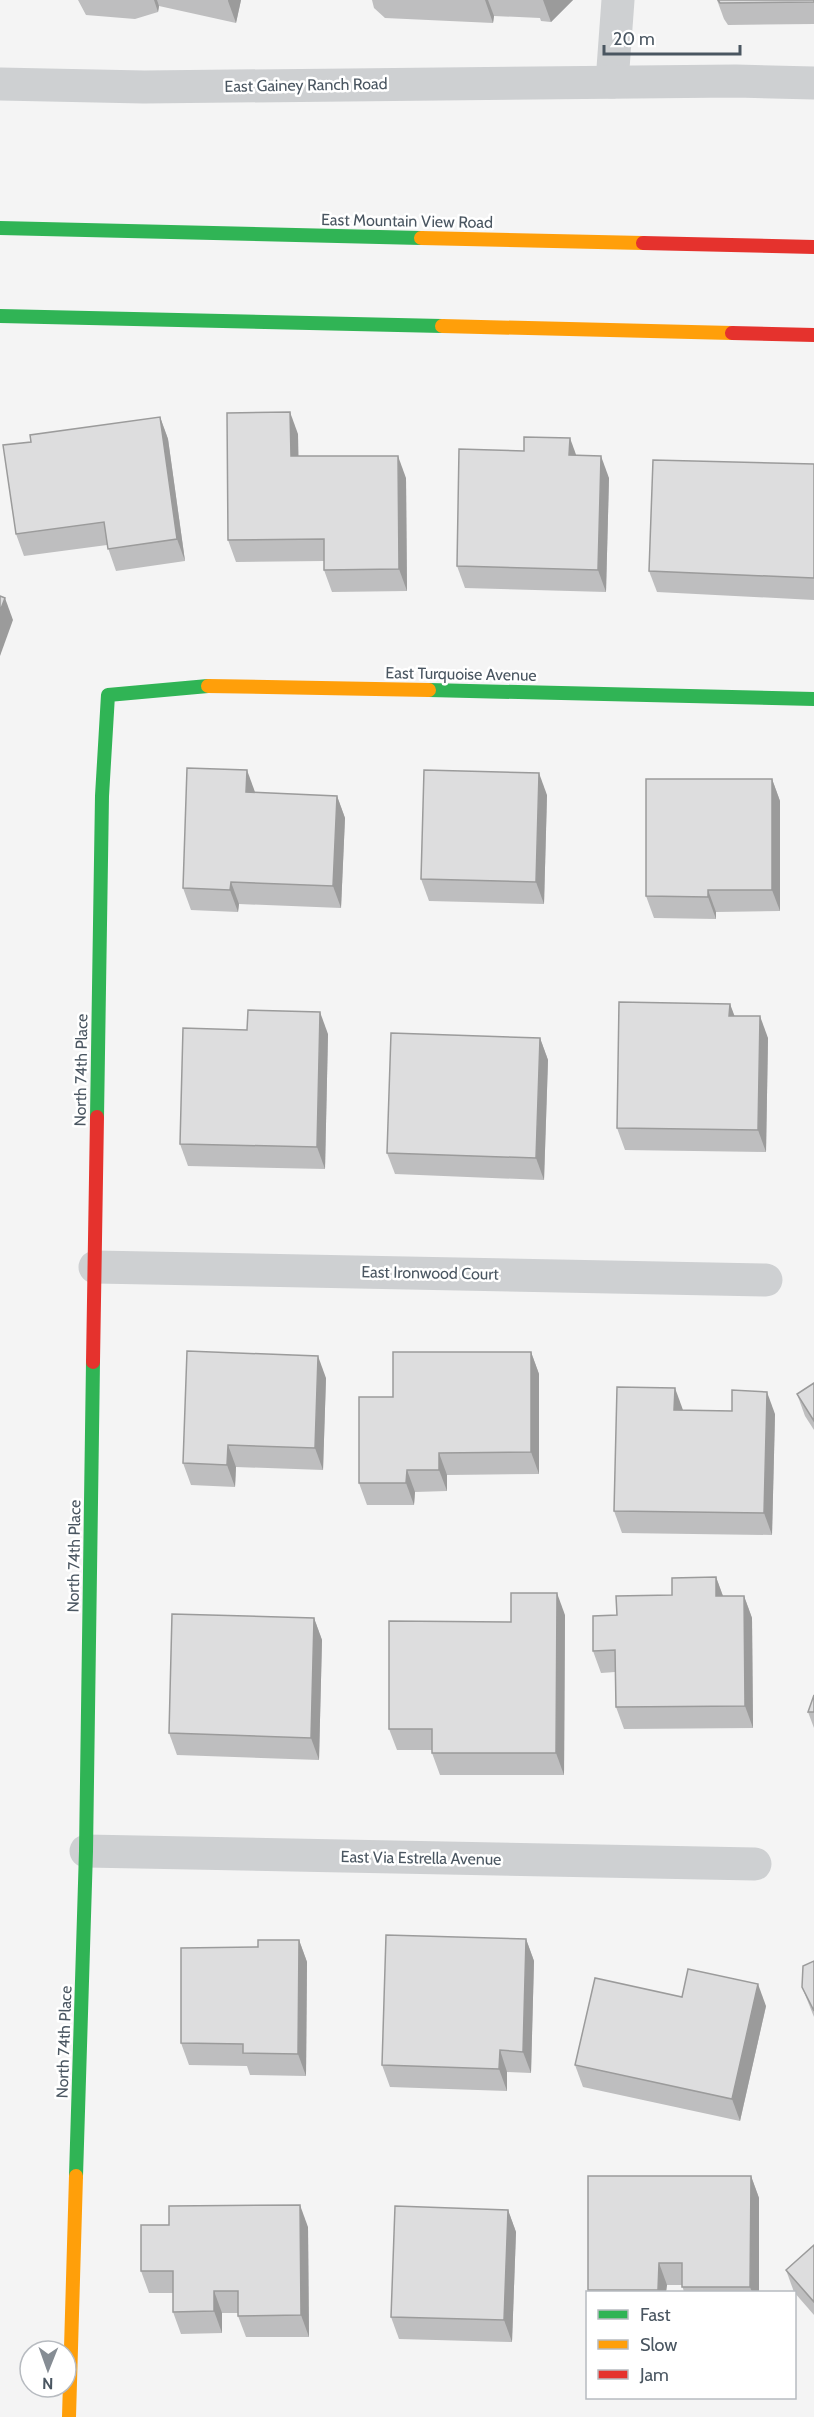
<svg xmlns="http://www.w3.org/2000/svg" width="814" height="2417" font-family="Cabin,sans-serif">
<style>
.lines{fill:none;stroke-linecap:round;stroke-linejoin:round}
.street{stroke:#ced0d2;stroke-width:33}
.fast{stroke:#30b455;stroke-width:14}
.slow{stroke:#ff9f0a;stroke-width:14}
.jam{stroke:#e5322d;stroke-width:14}
.wall{fill:#bebebf}
.shaded-wall{fill:#9b9b9b}
.building{fill:#ddddde;stroke:#9b9b9b;stroke-width:1.5}
.labels{text-anchor:middle;dominant-baseline:central;stroke-width:5;stroke-linejoin:round;paint-order:stroke}
.street-label{font-size:16px;fill:#4a5661;stroke:#fff}
</style>
<rect width="100%" height="100%" fill="#f4f4f4"/>
<g class="lines">
<g class="street">
<polyline points="612,82 618,0"/>
<polyline points="0,84 144,87 736,81 814,83"/>
<polyline points="95,1267 766,1280"/>
<polyline points="86,1851 755,1864"/>
</g>
<g class="fast">
<polyline points="0,228 421,238"/>
<polyline points="0,316 442,326"/>
<polyline points="429,690 814,699"/>
<polyline points="97,1117 102,796 108,695 208,686"/>
<polyline points="76,2176 86,1851 93,1362"/>
</g>
<g class="slow">
<polyline points="421,238 643,243"/>
<polyline points="442,326 732,333"/>
<polyline points="208,686 429,690"/>
<polyline points="69,2417 76,2176"/>
</g>
<g class="jam">
<polyline points="643,243 814,247"/>
<polyline points="732,333 814,335"/>
<polyline points="93,1362 97,1117"/>
</g>
</g>
<g class="wall">
<polygon points="78,0 241,0 236,23 159,6 158,12 135,19 86,15"/>
<polygon points="372,0 573,0 551,22 541,21 540,18 494,16 493,23 385,18 374,8"/>
<polygon points="717,0 814,0 814,24 728,25 724,19"/>
<polygon points="160,417 168,439 185,561 116,571 107,545 24,556 16,534"/>
<polygon points="298,434 298,456 406,478 407,591 332,592 324,570 324,561 236,562 228,540"/>
<polygon points="576,455 609,478 606,592 465,588 457,566"/>
<polygon points="814,464 814,600 657,592 649,571"/>
<polygon points="772,779 780,801 780,911 716,912 716,919 654,918 646,896"/>
<polygon points="255,793 337,796 345,818 341,908 239,904 238,912 191,910 183,888"/>
<polygon points="547,795 544,904 429,901 421,879"/>
<polygon points="730,1004 734,1016 768,1038 766,1152 625,1150 617,1128"/>
<polygon points="328,1034 325,1169 188,1166 180,1144"/>
<polygon points="540,1038 548,1060 544,1180 395,1174 387,1153"/>
<polygon points="531,1352 539,1374 539,1474 447,1475 447,1491 415,1492 414,1505 367,1505 359,1483 393,1397"/>
<polygon points="326,1378 323,1470 236,1467 235,1487 191,1485 183,1463"/>
<polygon points="814,1383 814,1430 805,1416 797,1394"/>
<polygon points="683,1410 775,1414 772,1535 622,1533 614,1511"/>
<polygon points="716,1577 723,1596 744,1596 752,1618 753,1728 624,1729 616,1707 615,1672 601,1673 593,1651 672,1595"/>
<polygon points="565,1615 564,1775 440,1775 432,1753 432,1750 397,1750 389,1729 511,1622"/>
<polygon points="314,1618 322,1640 319,1760 177,1755 169,1733"/>
<polygon points="814,1695 814,1728 808,1712"/>
<polygon points="526,1939 534,1961 531,2073 507,2072 507,2091 390,2087 382,2065"/>
<polygon points="299,1940 307,1962 306,2076 250,2075 247,2066 189,2065 181,2043 258,1947"/>
<polygon points="814,1961 814,2017 802,1987"/>
<polygon points="682,1997 766,2006 740,2121 583,2087 575,2065"/>
<polygon points="751,2176 759,2198 759,2292 684,2292 682,2285 667,2285 666,2292 589,2292 588,2290"/>
<polygon points="508,2210 516,2232 512,2342 399,2339 391,2317"/>
<polygon points="308,2227 309,2337 246,2337 238,2316 238,2313 222,2313 222,2333 181,2334 173,2312 173,2293 149,2293 141,2271"/>
<polygon points="814,2245 814,2315 794,2292 786,2270"/>
</g>
<g class="shaded-wall">
<polygon points="154,0 157,0 159,6 158,12"/>
<polygon points="228,0 241,0 236,23 228,1"/>
<polygon points="485,0 488,0 494,16 493,23"/>
<polygon points="543,0 573,0 551,22"/>
<polygon points="290,412 298,434 299,478 291,456"/>
<polygon points="160,417 168,439 185,561 177,539"/>
<polygon points="570,438 578,460 569,455"/>
<polygon points="398,456 406,478 407,591 399,569"/>
<polygon points="601,456 609,478 606,592 598,570"/>
<polygon points="5,598 13,620 0,656 0,611"/>
<polygon points="247,770 255,792 254,814 246,792"/>
<polygon points="539,773 547,795 544,904 536,882"/>
<polygon points="772,779 780,801 780,911 772,890"/>
<polygon points="337,796 345,818 341,908 333,886"/>
<polygon points="231,882 239,904 238,912 230,890"/>
<polygon points="708,890 716,912 716,919 708,897"/>
<polygon points="730,1004 738,1025 729,1016"/>
<polygon points="320,1012 328,1034 325,1169 317,1147"/>
<polygon points="760,1016 768,1038 766,1152 758,1130"/>
<polygon points="540,1038 548,1060 544,1180 536,1158"/>
<polygon points="531,1352 539,1374 539,1474 531,1452"/>
<polygon points="318,1356 326,1378 323,1470 315,1448"/>
<polygon points="675,1388 683,1410 674,1410"/>
<polygon points="767,1392 775,1414 772,1535 764,1513"/>
<polygon points="228,1445 236,1467 235,1487 227,1465"/>
<polygon points="439,1453 447,1475 447,1491 439,1470"/>
<polygon points="407,1470 415,1492 414,1505 406,1483"/>
<polygon points="716,1577 724,1599 716,1596"/>
<polygon points="557,1593 565,1615 564,1775 556,1753"/>
<polygon points="744,1596 752,1618 753,1728 745,1706"/>
<polygon points="314,1618 322,1640 319,1760 311,1738"/>
<polygon points="526,1939 534,1961 531,2073 523,2052"/>
<polygon points="299,1940 307,1962 306,2076 298,2054"/>
<polygon points="758,1984 766,2006 740,2121 732,2099"/>
<polygon points="500,2050 507,2072 507,2091 499,2069"/>
<polygon points="751,2176 759,2198 759,2292 752,2292 750,2287"/>
<polygon points="300,2205 308,2227 309,2337 301,2315"/>
<polygon points="508,2210 516,2232 512,2342 504,2320"/>
<polygon points="659,2263 667,2285 666,2292 659,2292 658,2290"/>
<polygon points="214,2291 222,2313 222,2333 214,2311"/>
</g>
<g class="building">
<polygon points="718,0 814,0 814,2 720,3"/>
<polygon points="290,412 291,456 398,456 399,569 324,570 324,539 228,540 227,413"/>
<polygon points="160,417 177,539 108,549 104,522 16,534 3,445 31,442 30,435"/>
<polygon points="524,437 570,438 569,455 601,456 598,570 457,566 459,449 524,451"/>
<polygon points="653,460 814,464 814,578 649,571"/>
<polygon points="0,596 5,598 0,611"/>
<polygon points="187,768 247,770 246,792 337,796 333,886 231,882 230,890 183,888"/>
<polygon points="424,770 539,773 536,882 421,879"/>
<polygon points="646,779 772,779 772,890 708,890 708,897 646,896"/>
<polygon points="619,1002 730,1004 729,1016 760,1016 758,1130 617,1128"/>
<polygon points="248,1010 320,1012 317,1147 180,1144 183,1028 247,1030"/>
<polygon points="391,1033 540,1038 536,1158 387,1153"/>
<polygon points="187,1351 318,1356 315,1448 228,1445 227,1465 183,1463"/>
<polygon points="393,1352 531,1352 531,1452 439,1453 439,1470 407,1470 406,1483 359,1483 359,1397 393,1397"/>
<polygon points="814,1383 814,1421 797,1394"/>
<polygon points="617,1387 675,1388 674,1410 732,1411 732,1390 767,1392 764,1513 614,1511"/>
<polygon points="716,1577 716,1596 744,1596 745,1706 616,1707 615,1650 593,1651 593,1616 617,1615 616,1596 672,1595 672,1578"/>
<polygon points="511,1593 557,1593 556,1753 432,1753 432,1729 389,1729 389,1621 511,1622"/>
<polygon points="172,1614 314,1618 311,1738 169,1733"/>
<polygon points="814,1695 814,1712 808,1712"/>
<polygon points="386,1935 526,1939 523,2052 500,2050 499,2069 382,2065"/>
<polygon points="258,1940 299,1940 298,2054 243,2053 243,2044 181,2043 181,1948 258,1947"/>
<polygon points="814,1961 814,2011 802,1987 803,1966"/>
<polygon points="688,1969 758,1984 732,2099 575,2065 595,1978 682,1997"/>
<polygon points="588,2176 751,2176 750,2287 682,2287 682,2263 659,2263 658,2290 588,2290"/>
<polygon points="300,2205 301,2315 238,2316 238,2291 214,2291 214,2311 173,2312 173,2271 141,2271 141,2225 169,2225 169,2206"/>
<polygon points="395,2206 508,2210 504,2320 391,2317"/>
<polygon points="814,2245 814,2302 786,2270"/>
</g>
<g class="labels">
<g class="street-label">
<text transform="translate(306 85) rotate(-1)">East Gainey Ranch Road</text>
<text transform="translate(407 221) rotate(1)">East Mountain View Road</text>
<text transform="translate(461 674) rotate(1)">East Turquoise Avenue</text>
<text transform="translate(81 1070) rotate(-89)">North 74th Place</text>
<text transform="translate(430 1273) rotate(1)">East Ironwood Court</text>
<text transform="translate(74 1556) rotate(-89)">North 74th Place</text>
<text transform="translate(421 1858) rotate(1)">East Via Estrella Avenue</text>
<text transform="translate(64 2042) rotate(-88)">North 74th Place</text>
</g>
</g>
<rect x="586" y="2291" width="210" height="108" fill="#ffffff" stroke="#b7bbc0" stroke-width="1.5"/>
<rect x="598" y="2310" width="30" height="9" fill="#30b455" stroke="#b7bbc0" stroke-width="1.5"/>
<text x="640" y="2321" font-size="18" fill="#4a5661">Fast</text>
<rect x="598" y="2340" width="30" height="9" fill="#ff9f0a" stroke="#b7bbc0" stroke-width="1.5"/>
<text x="640" y="2351" font-size="18" fill="#4a5661">Slow</text>
<rect x="598" y="2370" width="30" height="9" fill="#e5322d" stroke="#b7bbc0" stroke-width="1.5"/>
<text x="640" y="2381" font-size="18" fill="#4a5661">Jam</text>
<g transform="translate(48 2369) rotate(181)"><circle r="28" fill="#ffffff" stroke="#b7bbc0" stroke-width="1.5"/>
<path d="M0-4.5L10 22L0 15L-10 22Z" fill="#868d94"/>
<text y="-9" font-size="16" font-weight="bold" text-anchor="middle" fill="#4a5661">N</text>
</g>
<path d="M604 45v9h136v-9" fill="none" stroke="#4a5661" stroke-width="3"/>
<text x="613" y="45" font-size="18" fill="#4a5661" stroke="#ffffff" stroke-width="4.5" paint-order="stroke">20 m</text>
</svg>
